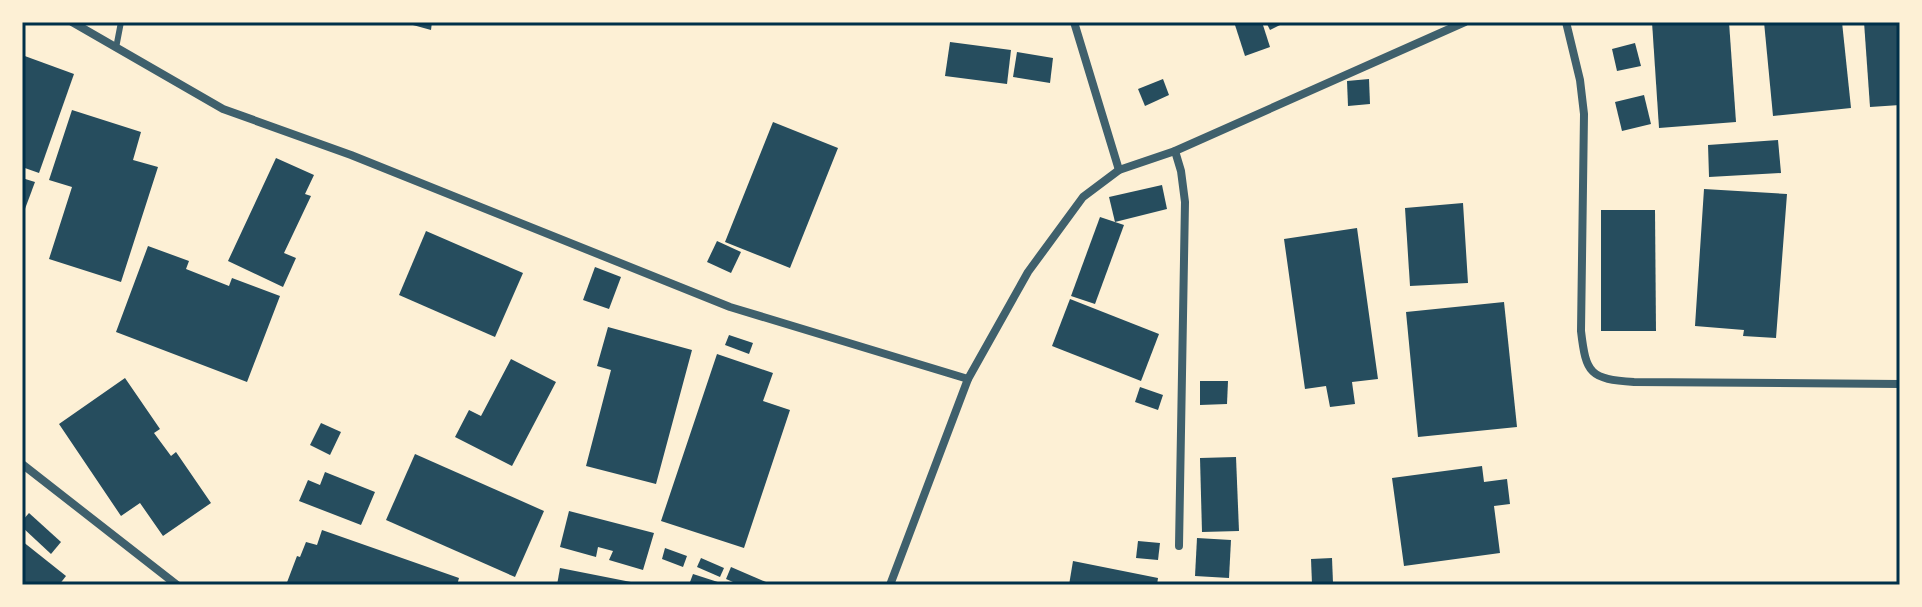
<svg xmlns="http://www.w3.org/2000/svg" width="1922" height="607" font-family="'Open Sans',sans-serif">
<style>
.building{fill:#264d5e}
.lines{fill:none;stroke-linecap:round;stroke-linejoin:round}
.service{stroke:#3f606c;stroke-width:6}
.minor{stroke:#3f606c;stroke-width:8}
.neatline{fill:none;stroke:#003049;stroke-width:3}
</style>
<rect width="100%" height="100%" fill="#fdf0d5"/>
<g class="building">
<polygon points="402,22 432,22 431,30"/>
<polygon points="1245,22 1262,22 1270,47 1245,56 1235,25"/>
<polygon points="1266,22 1286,22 1270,30"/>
<polygon points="1652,22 1729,22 1736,122 1659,128"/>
<polygon points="1764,22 1842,22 1851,108 1773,116"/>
<polygon points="1864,22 1900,22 1900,105 1870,107"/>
<polygon points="950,42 1011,50 1007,84 945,76"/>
<polygon points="1635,43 1641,66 1617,71 1612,49"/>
<polygon points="1017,52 1053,58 1050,83 1013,77"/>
<polygon points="22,55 74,74 39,173 22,167"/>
<polygon points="1163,79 1169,95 1145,106 1138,89"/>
<polygon points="1369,79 1370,104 1348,106 1347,81"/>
<polygon points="1644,95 1651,124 1622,131 1615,102"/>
<polygon points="72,110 141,132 133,160 158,167 121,282 49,259 72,187 49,180"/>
<polygon points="773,122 838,148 790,268 725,242"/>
<polygon points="1778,140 1781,173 1709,177 1708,145"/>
<polygon points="276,158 314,175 305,194 311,196 284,253 296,258 283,287 228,261"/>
<polygon points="22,178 35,182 22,217"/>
<polygon points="1162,185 1167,209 1115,222 1109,197"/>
<polygon points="1704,189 1787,194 1776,338 1743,336 1744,330 1695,326"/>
<polygon points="1463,203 1468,283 1410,286 1405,208"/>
<polygon points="1601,210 1655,210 1656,331 1601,331"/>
<polygon points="1100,217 1124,225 1095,304 1071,296"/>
<polygon points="1357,228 1378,379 1352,382 1355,404 1330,407 1326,386 1305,389 1284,239"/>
<polygon points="426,231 523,273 495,337 399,295"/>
<polygon points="717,241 741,252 731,273 707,262"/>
<polygon points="148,246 189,261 186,269 229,286 232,278 280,296 247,382 116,332"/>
<polygon points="595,267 621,277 609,309 583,300"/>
<polygon points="1070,299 1159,334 1141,381 1052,346"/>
<polygon points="1504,302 1517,427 1418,437 1406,312"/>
<polygon points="608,327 692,350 656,484 586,466 611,370 597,366"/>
<polygon points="729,335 753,343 749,354 725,345"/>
<polygon points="717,354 773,373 763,401 790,410 744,548 661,521"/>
<polygon points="511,359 556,382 512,466 455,437 469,410 481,416"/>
<polygon points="125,378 160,429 154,433 171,456 176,452 211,503 163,536 140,503 121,516 59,424"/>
<polygon points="1200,381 1228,381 1227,404 1200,405"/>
<polygon points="1140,387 1163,395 1158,410 1135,402"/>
<polygon points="321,423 341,432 330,455 310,445"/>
<polygon points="415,454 544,511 515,577 386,520"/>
<polygon points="1236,457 1239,531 1202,532 1200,458"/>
<polygon points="1482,466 1484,482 1507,479 1510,504 1494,506 1500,553 1404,566 1392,478"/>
<polygon points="325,472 375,492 361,525 299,501 308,480 320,485"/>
<polygon points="569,511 654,533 643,570 609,560 613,551 598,547 596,557 560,547"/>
<polygon points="29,513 61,542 51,554 22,527 22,521"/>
<polygon points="322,530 459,578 457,585 286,585 297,556 300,557 306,542 317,545"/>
<polygon points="1197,538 1231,540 1229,578 1195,576"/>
<polygon points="22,541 66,576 59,585 22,585"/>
<polygon points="1138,541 1160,543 1158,560 1136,558"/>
<polygon points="665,548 687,556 683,567 662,559"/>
<polygon points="701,558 724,568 720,577 697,567"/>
<polygon points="1332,558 1333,583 1312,584 1311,559"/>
<polygon points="1073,561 1158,578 1157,585 1069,585"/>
<polygon points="731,567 766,582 765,585 740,585 726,579"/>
<polygon points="560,568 641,584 640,585 557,585"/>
<polygon points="693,574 724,584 724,585 698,585 690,582"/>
</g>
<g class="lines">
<polyline class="service" points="116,48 121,22"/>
<g class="minor">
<polyline points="72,22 223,109 351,155 730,307 968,379"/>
<polyline points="1074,22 1119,170"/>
<path d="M1566,22l14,58 4,34 -3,217c5,43 9,48 53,51l266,2"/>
<polyline points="1175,151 1181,171 1185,202 1179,546"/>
<polyline points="22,464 177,585"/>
<polyline points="890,585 968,379 1028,272 1083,197 1119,170 1175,151 1465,22"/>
</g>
</g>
<rect width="1922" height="607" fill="none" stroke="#fdf0d5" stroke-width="48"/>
<rect x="24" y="24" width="1874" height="559" class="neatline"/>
</svg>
